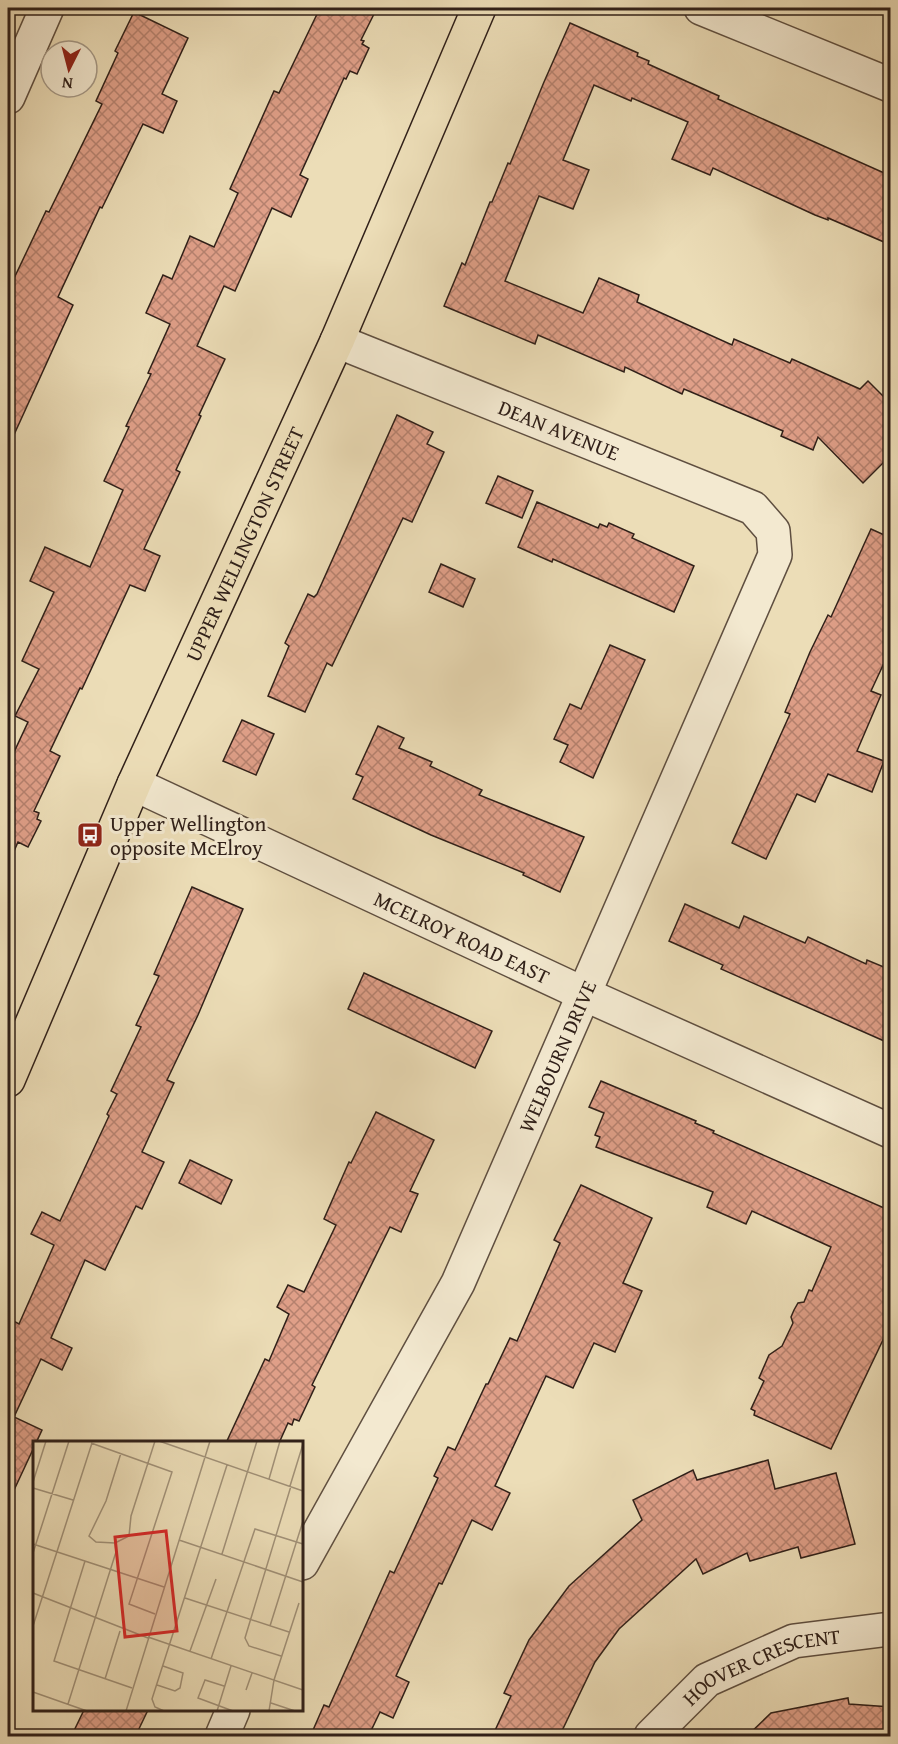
<svg xmlns="http://www.w3.org/2000/svg" width="898" height="1744" font-family="'Gentium Book Plus',serif">
<style>
.building{fill:url(#building-cross-hatch);stroke:#302019;stroke-width:1.5}
.lines{fill:none;stroke-linecap:round;stroke-linejoin:round}
.minor-casing{stroke:#5f4f40;stroke-width:36}
.major-casing{stroke:#302019;stroke-width:36}
.minor{stroke:#f3e9d0;stroke-width:33}
.major{stroke:#ecddb7;stroke-width:33}
.labels{text-anchor:middle;dominant-baseline:central;stroke-width:6;stroke-linejoin:round;paint-order:stroke}
.street-label{font-size:21px;fill:#302019;stroke:#f3e9d0}
.poi-label{font-size:21px;fill:#302019;stroke:#f3e9d0;text-anchor:start}
.inset-road{fill:none;stroke:#a19178;stroke-width:1.5}
.view{fill:#d62828;fill-opacity:0.15;stroke:#d62828;stroke-width:3}
.inset-edge{fill:none;stroke:#302019;stroke-width:3}
</style>
<defs>
<pattern id="building-cross-hatch" width="8" height="8" patternUnits="userSpaceOnUse" patternTransform="scale(1.5)"><rect width="8" height="8" fill="#df9f88"/><path d="M0 0l8 8M0 8l8-8" fill="none" stroke="#b5816e"/></pattern>
</defs>
<rect width="100%" height="100%" fill="#ecddb7"/>
<filter id="stains"><feTurbulence type="fractalNoise" baseFrequency=".00333" numOctaves="4"/><feColorMatrix values="0 0 0 0 .2 0 0 0 0 .09 0 0 0 0 .02 0 0 0 .5 -.17"/></filter>
<radialGradient id="worn" r=".72"><stop offset=".6" stop-color="#630" stop-opacity="0"/><stop offset="1" stop-color="#630" stop-opacity=".3"/></radialGradient>
<g class="building">
<polygon points="320,8 377,8 361,40 364,41 362,44 369,48 357,74 350,71 346,79 344,78 300,175 308,179 291,217 272,208 235,291 224,286 197,346 225,359 199,415 201,416 176,470 180,472 144,549 160,556 145,591 130,585 82,689 80,688 50,751 60,756 34,811 39,813 37,819 41,821 28,847 18,842 8,865 8,765 28,722 15,716 39,669 22,661 54,592 30,581 45,547 90,567 123,490 104,481 129,427 126,426 151,374 148,373 170,324 146,313 163,275 172,279 190,236 214,247 238,193 230,189 274,91 279,93"/>
<polygon points="134,12 188,38 162,94 177,101 163,133 143,124 102,208 100,207 58,297 73,305 8,448 8,291 46,211 49,212 102,104 96,101 118,53 115,51"/>
<polygon points="570,23 638,53 637,56 649,61 648,64 719,96 718,99 891,176 891,245 828,218 828,220 815,215 713,168 710,175 672,159 688,122 632,98 631,101 594,85 563,160 589,170 573,209 539,196 505,281 583,313 599,278 639,295 637,302 732,345 734,339 790,363 792,359 860,389 868,381 891,404 891,455 863,483 818,437 813,450 781,436 783,431 684,389 682,394 625,367 624,372 538,335 535,344 444,306 462,263 465,265 490,202 492,202 508,163 510,164 544,82"/>
<polygon points="397,415 433,432 427,444 444,452 412,522 403,518 332,666 327,663 305,712 268,696 289,646 285,643 308,594 314,597 317,594"/>
<polygon points="498,476 533,491 522,518 486,503"/>
<polygon points="537,502 598,528 600,524 607,527 609,523 634,534 632,538 694,566 674,612 553,559 552,562 518,547"/>
<polygon points="871,529 891,538 891,648 871,691 881,695 857,751 884,761 872,792 828,774 815,802 797,794 766,859 732,843 790,714 785,712 810,652 828,615 831,617"/>
<polygon points="441,564 475,579 463,607 429,592"/>
<polygon points="610,645 645,660 593,778 560,762 568,745 554,739 570,704 581,709"/>
<polygon points="242,720 274,734 256,775 223,761"/>
<polygon points="378,726 404,738 399,748 432,762 430,766 482,790 479,795 584,837 560,892 523,875 524,873 431,835 353,799 363,777 356,774"/>
<polygon points="192,887 243,909 198,1015 167,1080 174,1083 142,1152 164,1162 142,1209 136,1206 105,1270 85,1260 51,1338 72,1348 62,1370 41,1359 14,1417 42,1430 8,1503 8,1348 9,1345 8,1344 8,1318 19,1324 54,1245 31,1234 42,1212 60,1221 109,1116 107,1114 117,1094 111,1091 141,1027 136,1025 159,976 154,974"/>
<polygon points="685,904 739,928 744,916 805,943 808,937 866,964 867,960 891,970 891,1044 721,969 723,965 669,941"/>
<polygon points="364,973 492,1031 475,1068 348,1009"/>
<polygon points="601,1081 696,1121 695,1123 714,1131 713,1133 891,1211 891,1323 831,1449 754,1415 755,1411 751,1409 764,1381 759,1378 769,1355 782,1346 793,1323 791,1317 794,1310 798,1303 804,1302 809,1290 812,1291 831,1247 752,1211 746,1224 707,1207 713,1192 596,1147 600,1137 595,1135 604,1113 589,1107"/>
<polygon points="376,1112 434,1140 410,1191 418,1194 401,1232 390,1227 312,1385 315,1387 299,1421 294,1419 292,1425 288,1423 279,1443 226,1443 265,1359 269,1361 289,1314 277,1307 288,1285 304,1292 336,1225 324,1219 349,1162 351,1163"/>
<polygon points="190,1160 232,1180 221,1204 179,1183"/>
<polygon points="581,1185 652,1218 623,1283 642,1291 615,1352 594,1343 573,1388 546,1376 495,1486 510,1493 492,1530 472,1520 442,1584 439,1583 396,1676 409,1682 393,1718 380,1712 368,1737 310,1737 324,1705 329,1707 390,1571 394,1573 438,1478 434,1476 448,1447 455,1450 486,1384 488,1384 510,1338 517,1341 560,1243 554,1240"/>
<polygon points="768,1460 775,1489 836,1473 855,1544 801,1558 798,1547 750,1561 747,1553 703,1574 696,1559 619,1629 595,1662 559,1737 492,1737 511,1696 504,1693 529,1640 569,1586 642,1520 633,1500 693,1470 697,1480"/>
<polygon points="848,1698 849,1704 891,1707 891,1737 746,1737 771,1713"/>
<polygon points="84,1710 148,1710 135,1737 71,1737"/>
</g>
<g class="lines">
<defs>
<g id="minor">
<polyline points="701,8 890,85"/>
<polyline points="8,97 47,8"/>
<path id="s1" d="M134,784l450,210 306,137"/>
<path id="s2" d="M302,1563l156,-280 317,-728 -2,-24 -20,-23 -416,-167"/>
<polyline points="222,1736 233,1710"/>
<path id="s3" d="M651,1736l56,-56 87,-39 96,-12"/>
</g>
<g id="major">
<path id="s4" d="M8,1080l126,-296 203,-443 142,-333"/>
</g>
</defs>
<use href="#minor" class="minor-casing"/>
<use href="#major" class="major-casing"/>
<use href="#minor" class="minor"/>
<use href="#major" class="major"/>
</g>
<defs>
<symbol id="bus-square" viewBox="-11 -11 22 22"><rect x="-9" y="-9" width="18" height="18" rx="4" fill="#8f2418" stroke="#f3e9d0"/><path d="M-5-6H5V4H4V6H2V4H-2V6H-4V4H-5ZM-3.5-4V0h7V-4ZM-3.5 1.2v1.5H-2V1.2ZM2 1.2v1.5H3.5V1.2Z" fill="#fff"/></symbol>
</defs>
<g fill-rule="evenodd">
<use href="#bus-square" x="75" y="820" width="30" height="30"/>
</g>
<g class="labels">
<g class="street-label">
<text transform="translate(559 430) rotate(22)">DEAN AVENUE</text>
<text stroke="none"><textPath href="#s4" startOffset="586">UPPER WELLINGTON STREET</textPath></text>
<text stroke="none"><textPath href="#s1" startOffset="362">MCELROY ROAD EAST</textPath></text>
<text stroke="none"><textPath href="#s2" startOffset="568">WELBOURN DRIVE</textPath></text>
<text stroke="none"><textPath href="#s3" startOffset="135">HOOVER CRESCENT</textPath></text>
</g>
<g class="poi-label">
<text x="110" y="823">Upper Wellington<tspan x="110" dy="24">opposite McElroy</tspan></text>
</g>
</g>
<g transform="translate(33 1441)">
<rect width="270" height="270" fill="#ecddb7"/>
<path class="inset-road" d="M126,0l144,50M58,2l81,29 -43,132 26,10M88,12l-15,48 -17,35 7,6 19,1 14,-7 2,-20 24,-75M236,38l11,-38M0,41l13,-41M257,45l13,-42M0,47l40,12M146,99l124,42M0,103l131,43M0,112l36,-112M189,113l35,-113M52,120l-31,100 78,27M0,152l115,45M152,157l104,34M0,185l59,-183M237,185l33,-105M115,196l155,53M157,210l26,-72M248,215l-32,-10 -4,-8 46,-152M178,218l44,-130 48,15M72,238l15,-48M124,244l18,6 5,-3 3,-15 -20,-7M191,245l-19,-6 -7,18 35,13M213,249l6,-17M0,251l54,19M238,262l24,8M35,263l48,-152 -1,-9M93,270l84,-270M131,270l-9,-4 -3,-8 75,-234M184,270l14,-45M236,270l5,-31 25,-77"/>
<path class="view" d="M133,90l11,100 -52,6 -10,-100z"/>
<rect width="270" height="270" class="inset-edge"/>
</g>
<rect width="898" height="1744" fill="none" stroke="#ecddb7" stroke-width="30"/>
<rect x="9" y="9" width="880" height="1726" fill="none" stroke="#302019" stroke-width="3"/>
<rect x="15" y="15" width="868" height="1714" fill="none" stroke="#302019" stroke-width="1.5"/>
<g transform="translate(69 69) rotate(186)"><circle r="28" fill="#f3e9d0" stroke="#a59987" stroke-width="1.5"/>
<path d="M0-4.5L10 22L0 15L-10 22Z" fill="#8f2418"/>
<text y="-9" font-size="16" font-weight="bold" text-anchor="middle" fill="#302019">N</text>
</g>
<rect width="100%" height="100%" filter="url(#stains)"/>
<rect width="100%" height="100%" fill="url(#worn)"/>
</svg>
